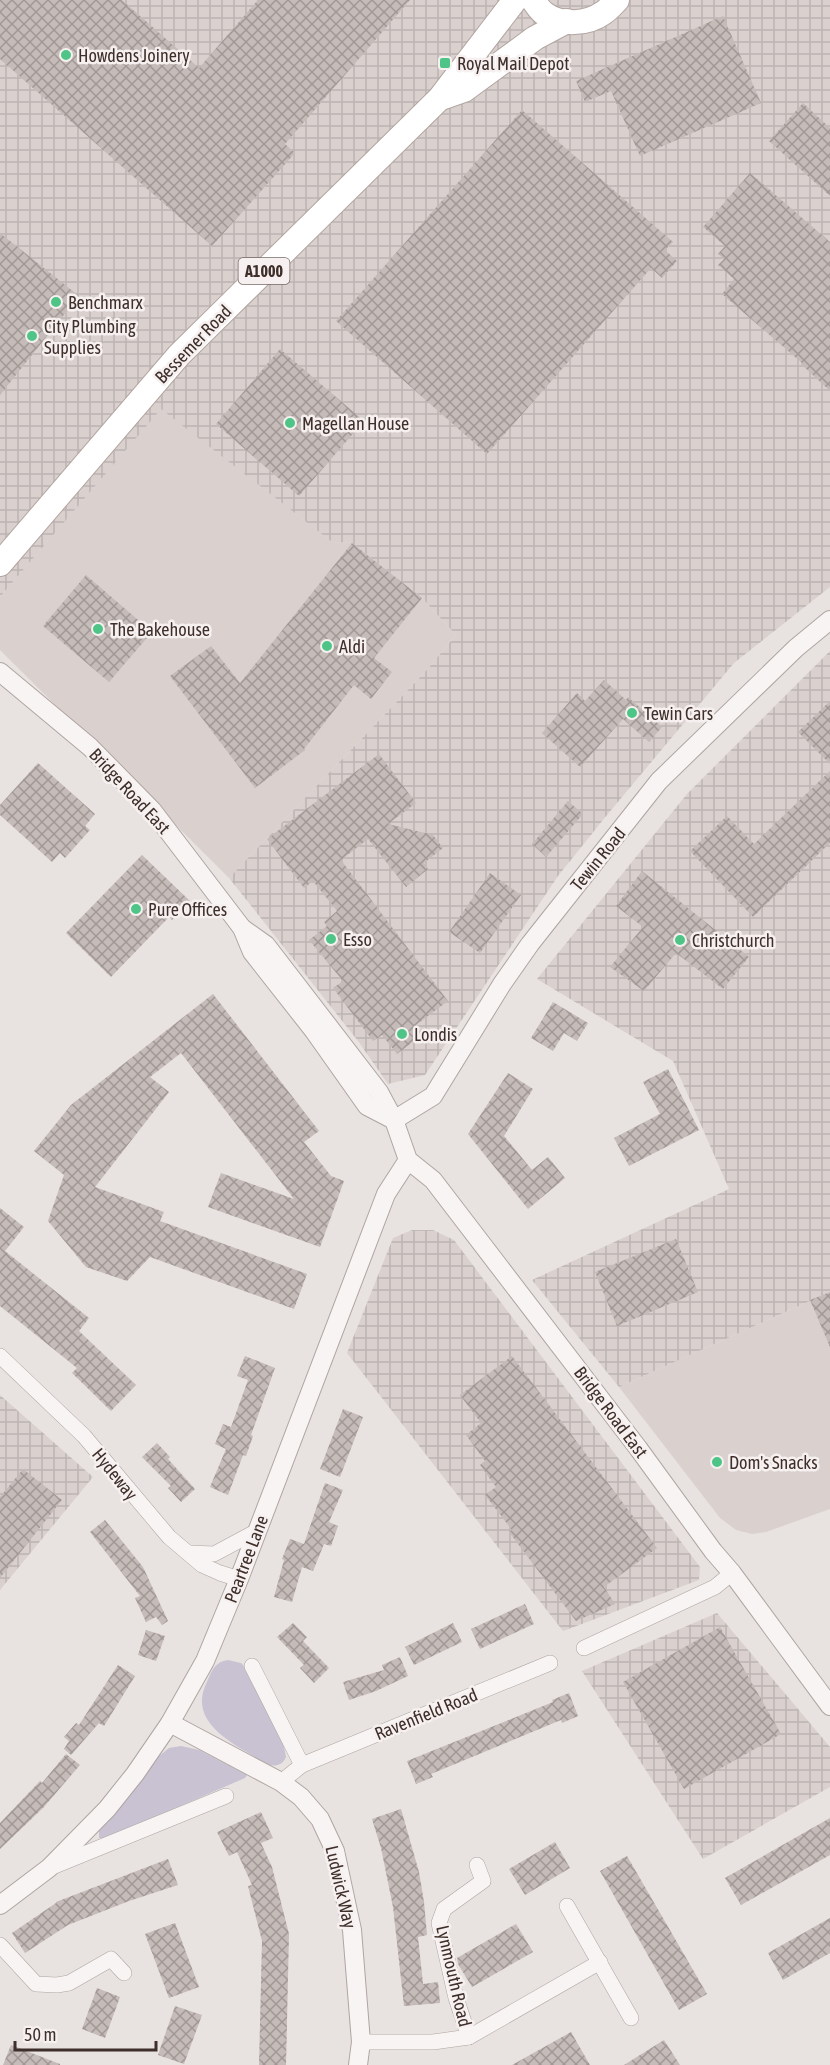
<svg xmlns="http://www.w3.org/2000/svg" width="830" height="2065" font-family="'Asap Condensed',sans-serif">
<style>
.built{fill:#dad1cf}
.industrial{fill:url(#industrial-grid)}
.grass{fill:#c8c2d2}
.building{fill:url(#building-cross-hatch)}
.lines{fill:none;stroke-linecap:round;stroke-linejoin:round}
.minor-casing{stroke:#afa5a2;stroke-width:16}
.tertiary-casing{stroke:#afa5a2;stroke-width:20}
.primary-casing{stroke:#b3a5a0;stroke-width:26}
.minor{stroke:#f7f4f3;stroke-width:15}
.tertiary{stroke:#f7f4f3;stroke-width:18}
.primary{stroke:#fff;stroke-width:24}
.poi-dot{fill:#4ec587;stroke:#f6f1f0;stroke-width:2}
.labels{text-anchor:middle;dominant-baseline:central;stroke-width:5;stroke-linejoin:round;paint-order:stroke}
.shield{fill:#f6f1f0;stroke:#766965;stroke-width:1.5}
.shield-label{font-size:16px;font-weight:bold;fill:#3f2f2a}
.poi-label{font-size:18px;fill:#3f2f2a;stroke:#f6f1f0;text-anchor:start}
.street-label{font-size:18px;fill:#3f2f2a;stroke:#f6f1f0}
</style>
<defs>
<pattern id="industrial-grid" width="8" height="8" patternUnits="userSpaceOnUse" patternTransform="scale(1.5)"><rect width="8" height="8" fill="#dad1cf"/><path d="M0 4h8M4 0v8" fill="none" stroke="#bcb4b2"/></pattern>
<pattern id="building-cross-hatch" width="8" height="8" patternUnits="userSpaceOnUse" patternTransform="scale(1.5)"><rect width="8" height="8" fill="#c5bbb8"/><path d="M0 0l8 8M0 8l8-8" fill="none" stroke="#a19896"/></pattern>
</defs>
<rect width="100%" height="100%" fill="#e8e2e0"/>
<g class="built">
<polygon points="161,408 332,542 352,543 422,598 456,635 424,673 229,878 0,650 0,597"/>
<polygon points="830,1292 830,1509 766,1532 752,1534 736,1530 720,1518 619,1387"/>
</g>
<g class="industrial">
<polygon points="0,0 830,0 830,587 734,663 607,815 558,876 425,1075 388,1084 358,1041 229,878 424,673 456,635 422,598 352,543 332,542 161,409 0,597"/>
<polygon points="830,651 830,1292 619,1387 532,1280 729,1189 673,1061 537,979 687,794"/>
<polygon points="412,1230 433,1230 454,1240 700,1567 699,1580 563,1631 347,1353 393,1238"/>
<polygon points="0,1395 93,1477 0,1590"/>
<polygon points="717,1613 830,1747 830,1787 703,1859 582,1671"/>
</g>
<g class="grass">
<path d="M228,1660l13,3 5,5 37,74 3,15c-3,7 -9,10 -17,8 -29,-18 -84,-40 -62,-83 5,-12 8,-20 21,-22z"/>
<polygon points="181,1746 199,1750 247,1775 245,1778 104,1839 99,1838 99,1831 129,1796 158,1757 169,1748"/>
</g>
<g class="building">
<polygon points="0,0 122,0 199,68 258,0 410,0 285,144 295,153 212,246 0,59"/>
<polygon points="723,16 761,103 640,156 611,91 585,102 576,81"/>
<polygon points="803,103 830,128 830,196 769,141"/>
<polygon points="522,110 673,242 665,250 677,261 662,278 651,268 487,454 336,321"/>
<polygon points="750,173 830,242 830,391 801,364 802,363 722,294 734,279 718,265 724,259 718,254 725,246 703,227"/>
<polygon points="0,233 79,296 0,395"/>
<polygon points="280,349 364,421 299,496 216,424"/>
<polygon points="352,543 422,598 374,658 392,672 371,699 354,685 304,749 305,750 255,788 170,676 211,646 240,683"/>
<polygon points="86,575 152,632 109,682 43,626"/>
<polygon points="604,680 626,700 628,697 662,727 649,742 623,719 580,767 542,733 577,693 585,701"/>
<polygon points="830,701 830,764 798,732"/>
<polygon points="379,754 416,803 388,824 433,835 443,848 424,863 428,869 406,887 368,839 341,860 448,1001 416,1025 423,1034 397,1054 382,1035 373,1041 333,988 343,981 309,940 327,926 324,922 337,911 313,881 304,888 267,839"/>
<polygon points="38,763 95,814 85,826 90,830 65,858 60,853 52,862 0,815 0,805"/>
<polygon points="830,771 830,843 753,917 690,851 727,816 754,844"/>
<polygon points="568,801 583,814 546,857 532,844"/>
<polygon points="142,855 190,901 172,920 169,917 111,977 66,933"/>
<polygon points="642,871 749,957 723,989 676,953 644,991 610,967 643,927 616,906"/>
<polygon points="490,873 521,895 480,953 449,932"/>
<polygon points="213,994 319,1131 304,1142 331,1176 344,1181 320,1247 208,1207 221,1173 294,1199 181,1053 150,1077 169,1092 95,1187 164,1212 160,1221 307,1274 294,1309 150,1257 127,1281 86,1267 48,1221 64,1175 34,1151 71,1105"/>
<polygon points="553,1002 588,1023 577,1041 564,1033 553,1051 531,1038"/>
<polygon points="668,1069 699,1130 629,1166 614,1138 660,1114 643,1082"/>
<polygon points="508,1073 533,1089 504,1136 532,1170 548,1157 565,1178 528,1209 468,1134"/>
<polygon points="0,1208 24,1227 5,1251 89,1318 79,1331 136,1385 111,1411 72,1373 77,1368 0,1306"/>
<polygon points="676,1239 698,1292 617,1326 595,1272"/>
<polygon points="830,1292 830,1347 810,1300"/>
<polygon points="245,1356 275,1368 251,1435 253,1436 246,1456 243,1455 228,1495 210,1487 226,1449 215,1444 223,1424 231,1427 248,1380 237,1376"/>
<polygon points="512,1356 657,1548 604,1587 615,1604 576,1621 509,1532 512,1530 485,1495 496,1487 480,1465 485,1461 466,1435 481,1423 460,1395"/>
<polygon points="343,1409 363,1417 340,1477 320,1469"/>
<polygon points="157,1443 170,1457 168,1459 195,1489 181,1502 168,1488 171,1486 142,1457"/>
<polygon points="23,1469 62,1500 0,1578 0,1497"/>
<polygon points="325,1483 343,1490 329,1522 338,1526 331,1546 324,1544 313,1571 302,1567 292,1602 274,1597 284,1560 282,1559 290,1539 304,1544"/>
<polygon points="105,1520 143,1567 168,1621 162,1625 156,1617 146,1622 135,1598 140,1596 90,1532"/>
<polygon points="525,1604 534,1624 480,1649 471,1629"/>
<polygon points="293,1623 307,1637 303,1641 329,1668 314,1683 300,1668 304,1665 277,1637"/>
<polygon points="453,1623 462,1642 414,1665 405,1647"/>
<polygon points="720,1627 781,1734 684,1789 623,1682"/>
<polygon points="146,1630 165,1636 156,1661 138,1655"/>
<polygon points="400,1657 408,1676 376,1691 349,1700 343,1682 384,1670 382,1665"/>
<polygon points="118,1665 135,1676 104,1726 99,1723 71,1755 64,1749 69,1741 64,1737 76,1723 79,1725"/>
<polygon points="569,1693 578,1716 562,1723 561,1720 431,1774 433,1777 416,1784 407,1761 553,1702 552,1700"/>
<polygon points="66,1754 80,1765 43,1808 0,1849 0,1823 40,1781 42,1783"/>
<polygon points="401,1809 419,1872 424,1902 427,1935 418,1937 423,1984 438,1982 440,2003 404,2006 393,1907 381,1848 372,1819"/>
<polygon points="261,1812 273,1838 261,1843 272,1867 289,1934 286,2065 259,2065 262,1941 248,1886 252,1885 237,1852 229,1856 217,1832"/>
<polygon points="830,1818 830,1855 741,1905 725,1878"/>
<polygon points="555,1842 570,1868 525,1895 509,1869"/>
<polygon points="627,1856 707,1994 679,2010 600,1871"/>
<polygon points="168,1859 178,1885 129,1901 68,1925 25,1953 12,1933 56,1903 56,1902"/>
<polygon points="830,1918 830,1953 783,1980 768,1953"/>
<polygon points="175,1923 199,1987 169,1998 145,1934"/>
<polygon points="516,1924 533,1952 472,1987 458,1964 457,1958"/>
<polygon points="97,1988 120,1997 105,2038 82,2029"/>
<polygon points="175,2006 202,2015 184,2064 158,2055"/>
<polygon points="571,2032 590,2065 512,2065"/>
<polygon points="664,2040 680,2065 624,2065"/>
<polygon points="11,2045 60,2064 60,2065 3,2065"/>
</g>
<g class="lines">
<defs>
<g id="minor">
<polyline points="0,1356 84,1436 169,1537 202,1565 220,1573 239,1579"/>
<polyline points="189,1553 214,1554 257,1531"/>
<polyline points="584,1648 715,1587 732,1573"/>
<polyline points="252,1666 302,1765"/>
<polyline points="281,1782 302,1765 550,1663"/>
<polyline points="52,1867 226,1796"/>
<polyline points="567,1906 631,2018"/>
<polyline points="0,1945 36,1984 57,1985 69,1983 111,1959 124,1973"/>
<polyline points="469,2037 456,1998 439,1923 444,1909 483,1881 477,1865"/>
<polyline points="361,2042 433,2042 469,2037 600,1962"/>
</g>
<g id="tertiary">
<polyline points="0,672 90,747 152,810 242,928 252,952 314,1031 367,1106 394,1120"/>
<polyline points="242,928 266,945 379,1092 394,1120 408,1160 433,1180 638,1448 713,1551 732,1573 830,1706"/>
<polyline points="394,1120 433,1096 502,984 530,944 659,781 796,648 830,620"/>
<polyline points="170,1723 281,1782 301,1797 320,1819 335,1851 352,1930 361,2042 358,2065"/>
<polyline points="0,1905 49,1868 107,1809 135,1774 170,1723 205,1661 239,1579 386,1194 408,1160"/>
</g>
<g id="primary">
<path d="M533,0c3,4 7,11 12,14 16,12 43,10 58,-1 5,-3 10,-9 14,-13"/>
<polyline points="444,97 464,90 535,38 567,21"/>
<polyline points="0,564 179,355 440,98 515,0"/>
</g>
</defs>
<use href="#minor" class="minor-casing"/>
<use href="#tertiary" class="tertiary-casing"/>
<use href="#primary" class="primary-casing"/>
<use href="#minor" class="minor"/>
<use href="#tertiary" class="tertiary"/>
<use href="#primary" class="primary"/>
</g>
<g class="poi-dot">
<circle cx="66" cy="55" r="6"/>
<rect x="439" y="57" width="12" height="12" rx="3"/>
<circle cx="56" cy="302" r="6"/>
<circle cx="32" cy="336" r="6"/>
<circle cx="290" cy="423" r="6"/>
<circle cx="98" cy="629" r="6"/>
<circle cx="327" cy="646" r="6"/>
<circle cx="632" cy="713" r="6"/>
<circle cx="136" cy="909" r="6"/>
<circle cx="331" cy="939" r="6"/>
<circle cx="680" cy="940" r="6"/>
<circle cx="402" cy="1034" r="6"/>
<circle cx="717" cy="1462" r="6"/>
</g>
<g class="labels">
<rect class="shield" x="238.5" y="258" width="51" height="26" rx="4.5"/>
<g class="shield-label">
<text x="264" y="271">A1000</text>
</g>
<g class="poi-label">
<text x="78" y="55">Howdens Joinery</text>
<text x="457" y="63">Royal Mail Depot</text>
<text x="68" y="302">Benchmarx</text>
<text x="44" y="326">City Plumbing<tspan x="44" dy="21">Supplies</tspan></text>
<text x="302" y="423">Magellan House</text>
<text x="110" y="629">The Bakehouse</text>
<text x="339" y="646">Aldi</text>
<text x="644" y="713">Tewin Cars</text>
<text x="148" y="909">Pure Offices</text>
<text x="343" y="939">Esso</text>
<text x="692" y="940">Christchurch</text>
<text x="414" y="1034">Londis</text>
<text x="729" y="1462">Dom's Snacks</text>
</g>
<g class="street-label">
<text transform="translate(193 344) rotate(-46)">Bessemer Road</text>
<text transform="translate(130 791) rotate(47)">Bridge Road East</text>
<text transform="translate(598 859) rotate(-51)">Tewin Road</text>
<text transform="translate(611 1412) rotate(53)">Bridge Road East</text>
<text transform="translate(115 1474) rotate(51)">Hydeway</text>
<text transform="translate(246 1559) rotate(-69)">Peartree Lane</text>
<text transform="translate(426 1714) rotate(-22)">Ravenfield Road</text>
<text transform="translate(341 1887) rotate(77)">Ludwick Way</text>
<text transform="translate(454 1976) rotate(77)">Lynmouth Road</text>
</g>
</g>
<path d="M15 2041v9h141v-9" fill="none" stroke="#3f2f2a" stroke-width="3"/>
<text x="24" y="2041" font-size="18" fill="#3f2f2a" stroke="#f6f1f0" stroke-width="4.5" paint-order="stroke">50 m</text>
</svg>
